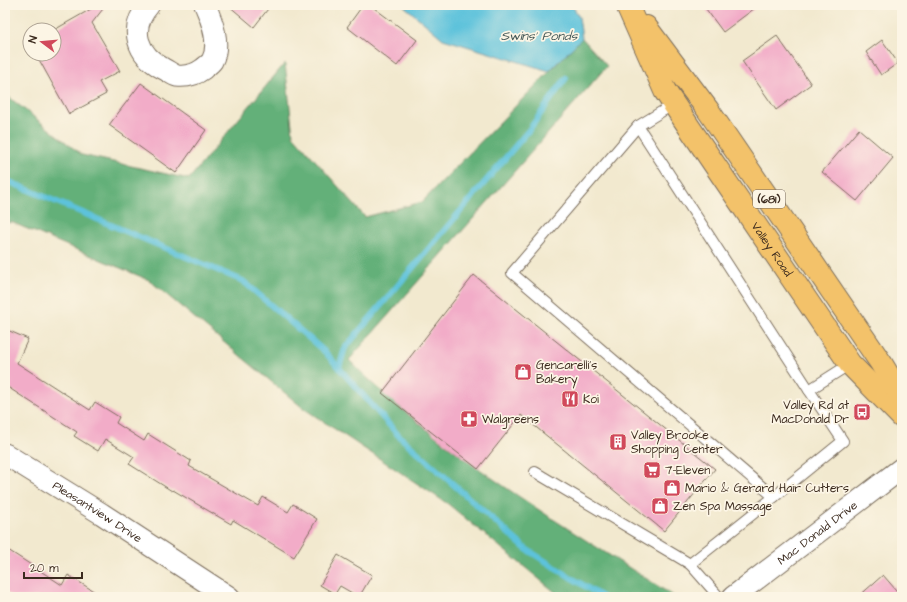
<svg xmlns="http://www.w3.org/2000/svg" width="907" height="602" font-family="'Architects Daughter',sans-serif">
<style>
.forest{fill:#63b079;stroke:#4f6d4c}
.water{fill:#5dc2db;stroke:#4c767c}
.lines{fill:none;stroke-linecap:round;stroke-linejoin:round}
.stream{stroke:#5dc2db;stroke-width:6}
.building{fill:#f2acc8}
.service-casing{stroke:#7b6d5c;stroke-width:12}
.minor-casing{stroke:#7b6d5c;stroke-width:23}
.primary-casing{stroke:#7b6d5c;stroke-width:24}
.service{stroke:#fff;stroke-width:10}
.minor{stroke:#fff;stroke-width:21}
.primary{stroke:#f3c26a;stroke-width:22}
.labels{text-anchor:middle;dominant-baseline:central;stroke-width:3.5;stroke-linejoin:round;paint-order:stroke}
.shield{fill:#fcf5e5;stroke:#75675a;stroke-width:1}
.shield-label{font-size:11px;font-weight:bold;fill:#3b2a1e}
.street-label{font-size:12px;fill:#3b2a1e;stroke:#fcf5e5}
.poi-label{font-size:12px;fill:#3b2a1e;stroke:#fcf5e5;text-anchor:start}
.water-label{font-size:13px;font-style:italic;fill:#455857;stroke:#fcf5e5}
</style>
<rect width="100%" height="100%" fill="#fcf5e5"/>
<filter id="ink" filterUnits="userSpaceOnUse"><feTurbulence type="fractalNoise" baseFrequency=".025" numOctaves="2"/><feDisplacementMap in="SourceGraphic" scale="8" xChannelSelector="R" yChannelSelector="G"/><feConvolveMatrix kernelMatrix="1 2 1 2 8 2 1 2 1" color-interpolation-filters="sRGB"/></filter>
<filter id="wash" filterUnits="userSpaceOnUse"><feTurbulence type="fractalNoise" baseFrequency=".012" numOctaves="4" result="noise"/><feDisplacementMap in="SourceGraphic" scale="16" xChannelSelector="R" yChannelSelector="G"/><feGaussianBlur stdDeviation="0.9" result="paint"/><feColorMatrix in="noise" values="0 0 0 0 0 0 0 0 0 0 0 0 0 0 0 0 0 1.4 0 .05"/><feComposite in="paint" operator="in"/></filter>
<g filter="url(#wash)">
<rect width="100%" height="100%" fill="#f2e9cf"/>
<g class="forest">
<polygon points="5,5 10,5 5,59"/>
<path d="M582,38l25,28 -258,294c95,96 213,164 326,237h-114l-113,-93 -145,-96 -154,-128 -138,-58 -6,2v-130l77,61 107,24 96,-116 8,72 72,82 57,-15z"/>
</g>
<polygon class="water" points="403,5 572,5 579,17 582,38 549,71 443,39"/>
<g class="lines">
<g class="stream">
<polyline points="5,180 243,281 325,352 399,436 526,549 602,597"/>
<polyline points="339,368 345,348 529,130 566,78"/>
</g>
</g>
<g id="blocks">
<g class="building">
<polygon points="98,5 106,5 92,23 120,71 99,82 106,94 69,114 36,54 54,54 54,30"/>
<polygon points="228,5 271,5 254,27"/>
<polygon points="363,5 370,5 417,40 397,66 347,27"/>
<polygon points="703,5 759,5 723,32"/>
<polygon points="777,36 811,84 776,110 742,61"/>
<polygon points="882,40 898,63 881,75 866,52"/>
<polygon points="141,83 206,130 176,173 109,125"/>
<polygon points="859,129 893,158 857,201 822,172"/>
<polygon points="474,275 715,469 664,531 521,415 478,469 382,393"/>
<polygon points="5,329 28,339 17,363 90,410 95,402 119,417 116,423 144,441 148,434 191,461 189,466 258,506 263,497 288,512 293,504 317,519 294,557 233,520 231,524 173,490 172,491 129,464 134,457 105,439 98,451 74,436 77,432 6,386 5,388"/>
<polygon points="5,548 62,585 68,575 103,597 14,597 5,591"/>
<polygon points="338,555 372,575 359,597 340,586 335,594 320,585"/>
<polygon points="883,575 902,597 858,597"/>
</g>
</g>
</g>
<g filter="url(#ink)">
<use href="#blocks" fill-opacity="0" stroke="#7b6d5c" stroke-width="1"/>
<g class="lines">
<defs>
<g id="service">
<polyline points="674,104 638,126 512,273 774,497 690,564 719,597"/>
<polyline points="638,126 809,390"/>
<polyline points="535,472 690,564"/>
<polyline points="774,497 843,441 809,390 850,364"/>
</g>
<g id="minor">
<path d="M149,5c-21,24 -12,50 15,64 4,2 9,6 13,7 10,1 18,-1 26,-7 2,-2 7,-5 9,-8 9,-17 0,-40 -7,-56"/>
<path id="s1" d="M5,454l97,60 127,83"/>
<path id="s2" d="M733,597l169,-129"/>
</g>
<g id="primary">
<path id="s3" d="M627,5l38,86 24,36 161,237 52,53"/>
<polyline points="646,27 708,110 881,363 902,398"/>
</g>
</defs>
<use href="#service" class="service-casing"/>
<use href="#minor" class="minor-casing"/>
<use href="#primary" class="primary-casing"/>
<use href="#service" class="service"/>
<use href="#minor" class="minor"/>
<use href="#primary" class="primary"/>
</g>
</g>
<defs>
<symbol id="shop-square" viewBox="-11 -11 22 22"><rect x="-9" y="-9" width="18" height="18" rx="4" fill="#d1495b" stroke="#fcf5e5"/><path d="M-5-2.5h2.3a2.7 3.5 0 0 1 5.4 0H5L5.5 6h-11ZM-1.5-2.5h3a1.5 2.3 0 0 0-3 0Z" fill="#fff"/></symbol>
<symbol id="restaurant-square" viewBox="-11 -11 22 22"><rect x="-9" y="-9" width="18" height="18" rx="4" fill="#d1495b" stroke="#fcf5e5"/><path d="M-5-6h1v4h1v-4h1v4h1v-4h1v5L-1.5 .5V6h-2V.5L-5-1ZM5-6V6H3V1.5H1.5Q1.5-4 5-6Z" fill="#fff"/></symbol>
<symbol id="bus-square" viewBox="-11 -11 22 22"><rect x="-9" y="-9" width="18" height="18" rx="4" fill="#d1495b" stroke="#fcf5e5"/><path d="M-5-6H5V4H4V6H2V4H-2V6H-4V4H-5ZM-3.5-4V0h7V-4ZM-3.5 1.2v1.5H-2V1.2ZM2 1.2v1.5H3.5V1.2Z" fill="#fff"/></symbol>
<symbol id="pharmacy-square" viewBox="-11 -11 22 22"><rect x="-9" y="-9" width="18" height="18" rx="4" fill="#d1495b" stroke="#fcf5e5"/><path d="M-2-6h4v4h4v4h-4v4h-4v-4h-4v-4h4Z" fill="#fff"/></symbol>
<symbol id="building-square" viewBox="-11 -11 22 22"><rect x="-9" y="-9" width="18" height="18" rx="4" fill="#d1495b" stroke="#fcf5e5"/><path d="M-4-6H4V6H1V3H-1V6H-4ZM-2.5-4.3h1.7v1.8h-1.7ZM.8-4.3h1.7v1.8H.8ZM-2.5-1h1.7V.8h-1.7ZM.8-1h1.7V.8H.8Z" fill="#fff"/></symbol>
<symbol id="supermarket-square" viewBox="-11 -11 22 22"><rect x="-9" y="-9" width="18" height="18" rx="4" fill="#d1495b" stroke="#fcf5e5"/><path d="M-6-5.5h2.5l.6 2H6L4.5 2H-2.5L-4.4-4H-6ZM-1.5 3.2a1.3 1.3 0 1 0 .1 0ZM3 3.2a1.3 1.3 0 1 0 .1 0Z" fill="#fff"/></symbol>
</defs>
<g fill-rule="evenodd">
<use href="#shop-square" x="513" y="362" width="20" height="20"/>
<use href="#restaurant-square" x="560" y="389" width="20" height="20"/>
<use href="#bus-square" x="852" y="402" width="20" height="20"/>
<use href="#pharmacy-square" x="459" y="409" width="20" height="20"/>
<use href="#building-square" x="608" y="432" width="20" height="20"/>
<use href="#supermarket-square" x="642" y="460" width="20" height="20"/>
<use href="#shop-square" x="662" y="478" width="20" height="20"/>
<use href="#shop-square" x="650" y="496" width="20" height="20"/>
</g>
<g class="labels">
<rect class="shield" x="753" y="190" width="32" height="18" rx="3"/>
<g class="shield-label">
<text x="769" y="199">(681)</text>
</g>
<g class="street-label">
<text stroke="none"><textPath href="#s3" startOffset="285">Valley Road</textPath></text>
<text stroke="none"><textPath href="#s1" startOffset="109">Pleasantview Drive</textPath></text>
<text stroke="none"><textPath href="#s2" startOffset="106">Mac Donald Drive</textPath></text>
</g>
<g class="poi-label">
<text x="536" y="365">Gencarelli's<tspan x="536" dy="14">Bakery</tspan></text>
<text x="583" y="399">Koi</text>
<text x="849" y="405" text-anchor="end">Valley Rd at<tspan x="849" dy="14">MacDonald Dr</tspan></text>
<text x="482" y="419">Walgreens</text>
<text x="631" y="435">Valley Brooke<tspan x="631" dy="14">Shopping Center</tspan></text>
<text x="665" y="470">7-Eleven</text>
<text x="685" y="488">Mario &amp; Gerard Hair Cutters</text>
<text x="673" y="506">Zen Spa Massage</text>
</g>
<g class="water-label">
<text x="539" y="36">Swins' Ponds</text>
</g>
</g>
<rect width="907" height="602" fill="none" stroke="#fcf5e5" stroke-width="20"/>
<g transform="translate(42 42) rotate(286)"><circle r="19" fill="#fcf5e5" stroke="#afa495"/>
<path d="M0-3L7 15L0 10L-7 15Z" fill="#d1495b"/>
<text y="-6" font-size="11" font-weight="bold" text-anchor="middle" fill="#3b2a1e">N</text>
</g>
<path d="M24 572v6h58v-6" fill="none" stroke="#3b2a1e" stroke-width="2"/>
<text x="30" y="572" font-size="12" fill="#3b2a1e" stroke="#fcf5e5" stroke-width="3" paint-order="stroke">20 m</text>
</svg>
